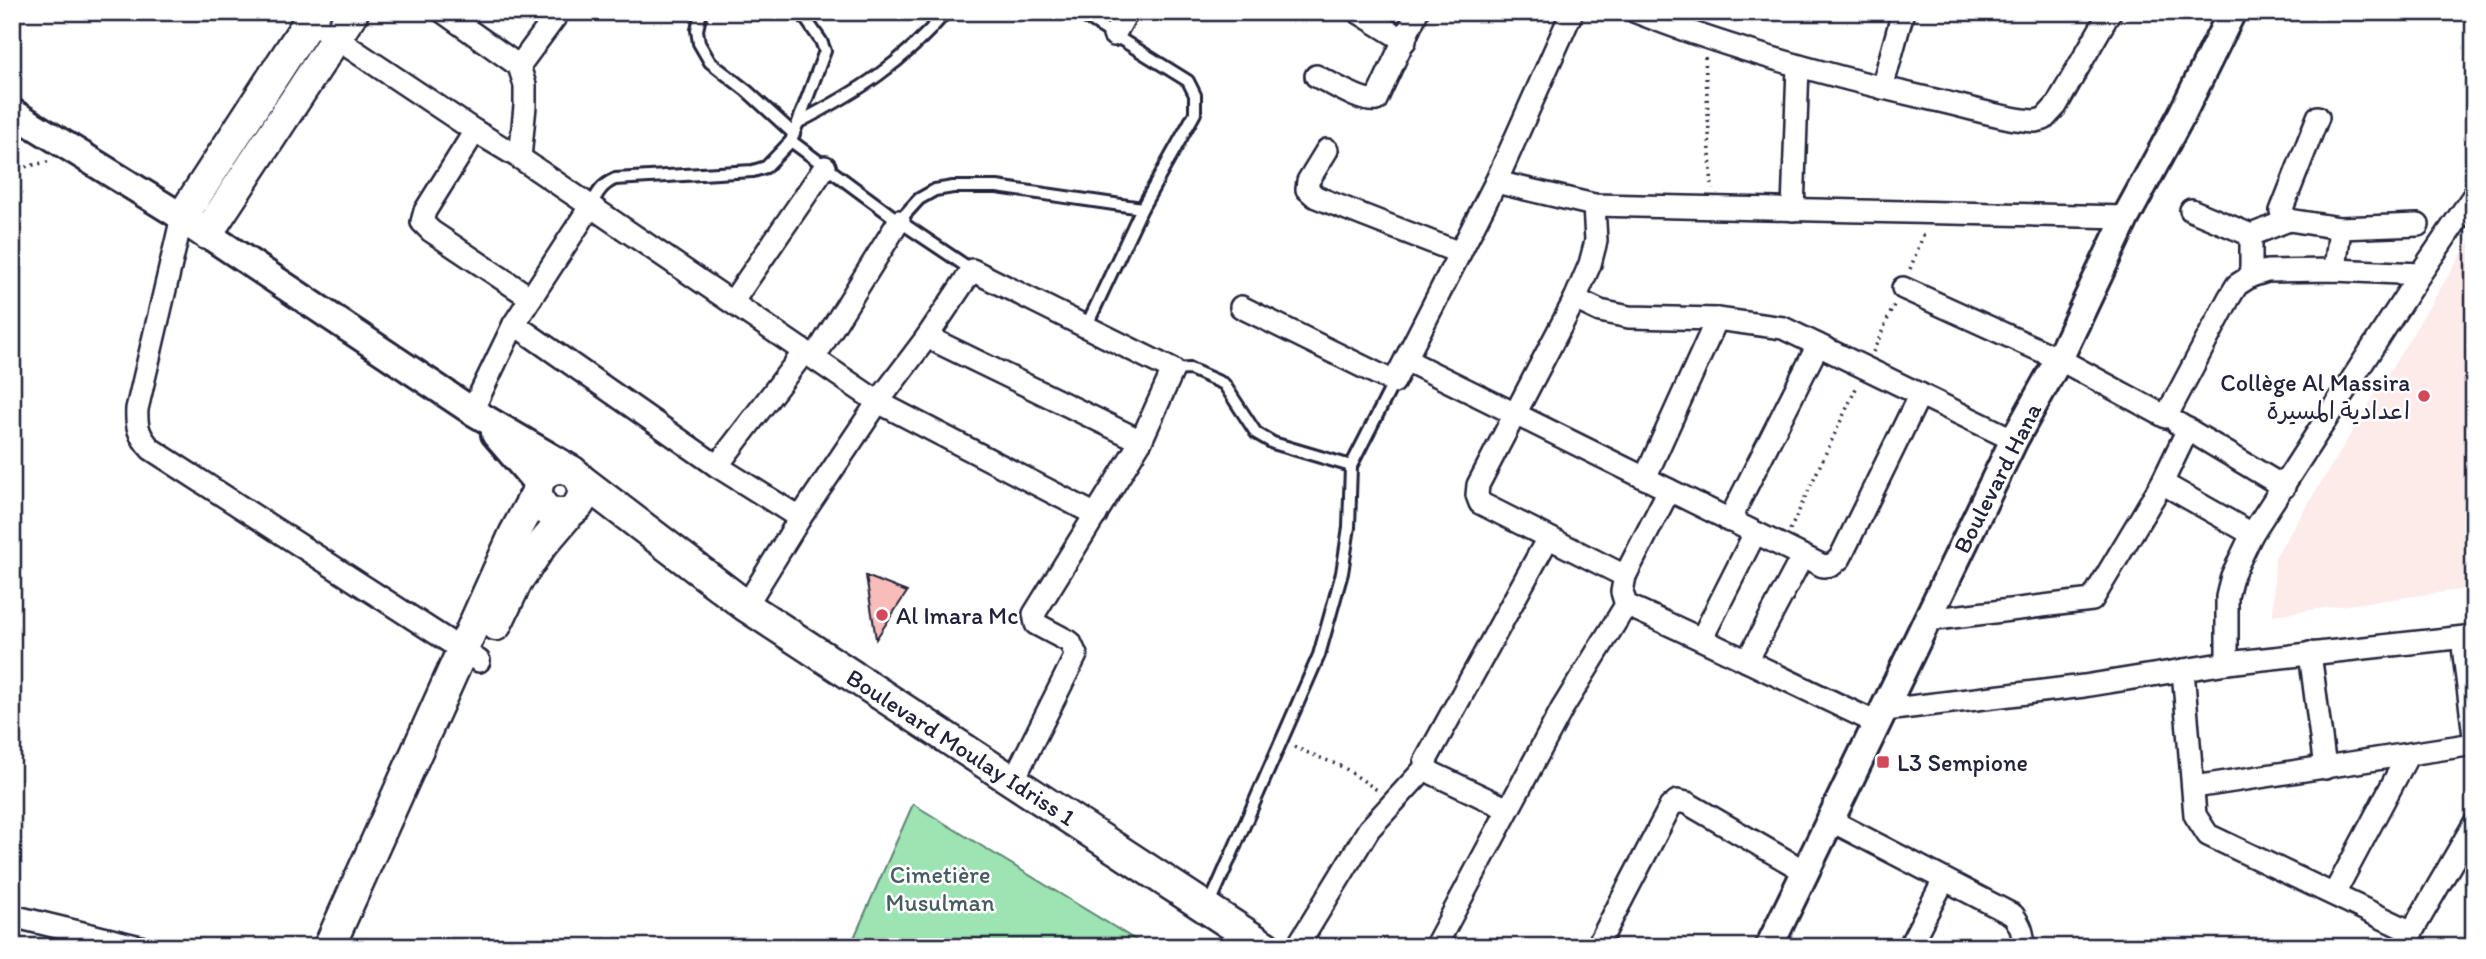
<svg xmlns="http://www.w3.org/2000/svg" width="2486" height="959" font-family="Itim,'Playpen Sans Arabic',sans-serif">
<style>
.built{fill:#fdebea}
.green{fill:#9ce4b1;stroke:#5f8376;stroke-width:2}
.building{fill:#f9bdb9;stroke:#22223b;stroke-width:2}
.lines{fill:none;stroke-linecap:round;stroke-linejoin:round}
.service-casing{stroke:#22223b;stroke-width:16}
.minor-casing{stroke:#22223b;stroke-width:26}
.tertiary-casing{stroke:#22223b;stroke-width:32}
.secondary-casing{stroke:#22223b;stroke-width:35}
.path{stroke:#22223b;stroke-width:3.5;stroke-dasharray:2 5;stroke-linecap:butt}
.service{stroke:#fff;stroke-width:10}
.minor{stroke:#fff;stroke-width:21}
.tertiary{stroke:#fff;stroke-width:26}
.secondary{stroke:#fff;stroke-width:30}
.poi-dot{fill:#d1495b;stroke:#fff;stroke-width:2.5}
.labels{text-anchor:middle;dominant-baseline:central;stroke-width:5;stroke-linejoin:round;paint-order:stroke}
.poi-label{font-size:24px;fill:#22223b;stroke:#fff;text-anchor:start}
.street-label{font-size:24px;fill:#22223b;stroke:#fff}
.park-label{font-size:24px;fill:#475c5e;stroke:#fff}
</style>
<rect width="100%" height="100%" fill="#fff"/>
<filter id="ink" filterUnits="userSpaceOnUse"><feTurbulence type="fractalNoise" baseFrequency=".0143" numOctaves="2"/><feDisplacementMap in="SourceGraphic" scale="14" xChannelSelector="R" yChannelSelector="G"/><feConvolveMatrix kernelMatrix="1 2 1 2 8 2 1 2 1" color-interpolation-filters="sRGB"/></filter>
<g filter="url(#ink)">
<polygon class="built" points="2474,234 2474,588 2273,615 2275,557"/>
<polygon class="green" points="913,804 1147,947 850,947"/>
<polygon class="building" points="866,576 907,592 876,639"/>
<g class="lines">
<defs>
<g id="service">
<polyline points="701,12 697,30 699,43 710,62 747,91 794,134"/>
<polyline points="801,12 821,41 825,51 791,141 899,221 972,270"/>
<polyline points="1077,12 1188,81 1195,95 1195,113 1142,208"/>
<path d="M799,122c60,-31 103,-58 147,-110"/>
<path d="M590,207c7,-13 11,-22 25,-28l138,-8 13,-4 25,-26"/>
<polyline points="899,221 919,199 935,190 953,187 997,187 1142,208 1086,327"/>
<polyline points="1173,370 1190,369 1224,384 1256,433 1273,443 1351,466 1394,382"/>
<polyline points="1208,908 1319,655 1342,573 1349,527 1351,466"/>
</g>
<g id="minor">
<polyline points="443,12 519,66 525,85 525,106 520,158"/>
<polyline points="1358,12 1405,41"/>
<path d="M1636,12c97,38 197,65 299,88 30,6 70,20 100,21l9,-2 12,-13 54,-94"/>
<polyline points="325,31 475,131 520,158 878,402 1096,515"/>
<polyline points="1114,35 1127,12"/>
<polyline points="519,66 559,12"/>
<path d="M1316,76c15,7 46,27 60,24l41,-88"/>
<polyline points="1882,88 1903,12"/>
<polyline points="2318,117 2281,211 2289,220 2340,228 2418,225"/>
<polyline points="475,131 425,211 422,222 431,231 531,298"/>
<polyline points="1327,150 1308,181 1307,189 1316,197 1460,253"/>
<polyline points="1496,182 1594,205 2126,217"/>
<path d="M1594,205l2,36 -6,23 -15,35 -97,186 -1,10 3,8 145,73 -3,16 4,13c85,37 167,79 251,118"/>
<polyline points="1793,210 1798,66"/>
<polyline points="2191,210 2251,235 2289,220"/>
<path d="M182,217l-45,192c-1,18 2,27 14,40l328,212"/>
<polyline points="2251,235 2251,276"/>
<polyline points="2335,270 2340,228"/>
<polyline points="1903,288 2059,359 2166,417 2229,298 2237,285 2251,276 2267,271 2335,270 2420,274"/>
<polyline points="1575,299 1600,311 1629,317 1717,319 1783,328 2014,440"/>
<polyline points="733,301 825,167"/>
<polyline points="1241,307 1394,382 1496,182 1572,12"/>
<polyline points="514,324 717,466 800,518"/>
<polyline points="927,337 1141,441"/>
<polyline points="814,358 899,221"/>
<polyline points="1406,360 1823,566 1832,565 1840,558 1920,394"/>
<polyline points="472,411 514,324 590,207"/>
<polyline points="2177,423 2284,487"/>
<polyline points="717,466 805,351"/>
<polyline points="1645,478 1717,319"/>
<polyline points="2162,483 2252,534"/>
<polyline points="1729,521 1818,345"/>
<polyline points="1625,576 1669,490"/>
<polyline points="746,606 800,518 878,402 927,337 972,270 1173,370 1141,441 1034,614 1036,624 1070,642 1076,655 1013,781"/>
<polyline points="1928,620 2092,600 2162,483 2188,429"/>
<polyline points="1702,638 1755,533"/>
<polyline points="2462,638 2474,736"/>
<polyline points="2310,653 2325,768"/>
<polyline points="1747,661 1802,557"/>
<polyline points="2227,663 2227,597 2232,576 2252,534 2420,274 2474,195"/>
<polyline points="2183,670 2195,815 2208,835 2412,932"/>
<polyline points="1885,710 2084,686 2227,663 2474,636"/>
<polyline points="2194,787 2474,744"/>
<polyline points="1508,809 1434,774 1425,768 1425,762 1548,538"/>
<path d="M1830,820l183,95c8,11 11,19 10,32"/>
<polyline points="2334,894 2408,755"/>
<polyline points="12,916 140,947"/>
<polyline points="1297,947 1369,829 1425,768"/>
<polyline points="1435,947 1562,709 1626,605"/>
<polyline points="1597,947 1670,807 1677,801 1687,803 1806,872"/>
<polyline points="1909,947 1944,880"/>
<polyline points="2403,947 2474,824"/>
</g>
<g id="tertiary">
<polyline points="12,112 182,217"/>
<polyline points="207,234 472,411 571,469"/>
<polyline points="495,434 538,484"/>
<polyline points="1769,947 2014,440 2059,359 2126,217 2182,114 2232,12"/>
</g>
<g id="secondary">
<polyline points="315,12 182,217 207,234 353,12"/>
<circle cx="560" cy="491" r="23"/>
<polyline points="581,480 746,606 1266,947"/>
<polyline points="496,625 517,581 541,546 570,512"/>
<polyline points="329,947 515,533 537,492"/>
</g>
</defs>
<use href="#service" class="service-casing"/>
<use href="#minor" class="minor-casing"/>
<use href="#tertiary" class="tertiary-casing"/>
<use href="#secondary" class="secondary-casing"/>
<g class="path">
<polyline points="1705,57 1712,190"/>
<polyline points="12,170 51,161"/>
<polyline points="1910,269 1925,231"/>
<polyline points="1873,352 1894,305"/>
<polyline points="1790,530 1858,384"/>
<polyline points="1294,747 1343,767 1380,792"/>
</g>
<use href="#service" class="service"/>
<use href="#minor" class="minor"/>
<use href="#tertiary" class="tertiary"/>
<use href="#secondary" class="secondary"/>
</g>
</g>
<g class="poi-dot">
<circle cx="2424" cy="396" r="7"/>
<circle cx="882" cy="615" r="7"/>
<rect x="1876" y="755" width="14" height="14" rx="3.5"/>
</g>
<g class="labels">
<g class="poi-label">
<text x="2410" y="382" text-anchor="end">Collège Al Massira<tspan x="2410" dy="28">اعدادية المسيرة</tspan></text>
<text x="896" y="615">Al Imara Mc</text>
<text x="1897" y="762">L3 Sempione</text>
</g>
<g class="street-label">
<text transform="translate(1997 478) rotate(-63)">Boulevard Hana</text>
<text transform="translate(961 747) rotate(33)">Boulevard Moulay Idriss 1</text>
</g>
<g class="park-label">
<text x="940" y="874">Cimetière<tspan x="940" dy="28">Musulman</tspan></text>
</g>
</g>
<rect width="2486" height="959" fill="none" stroke="#fff" stroke-width="42"/>
<rect x="21" y="21" width="2444" height="917" fill="none" stroke="#22223b" stroke-width="2.5" filter="url(#ink)"/>
</svg>
